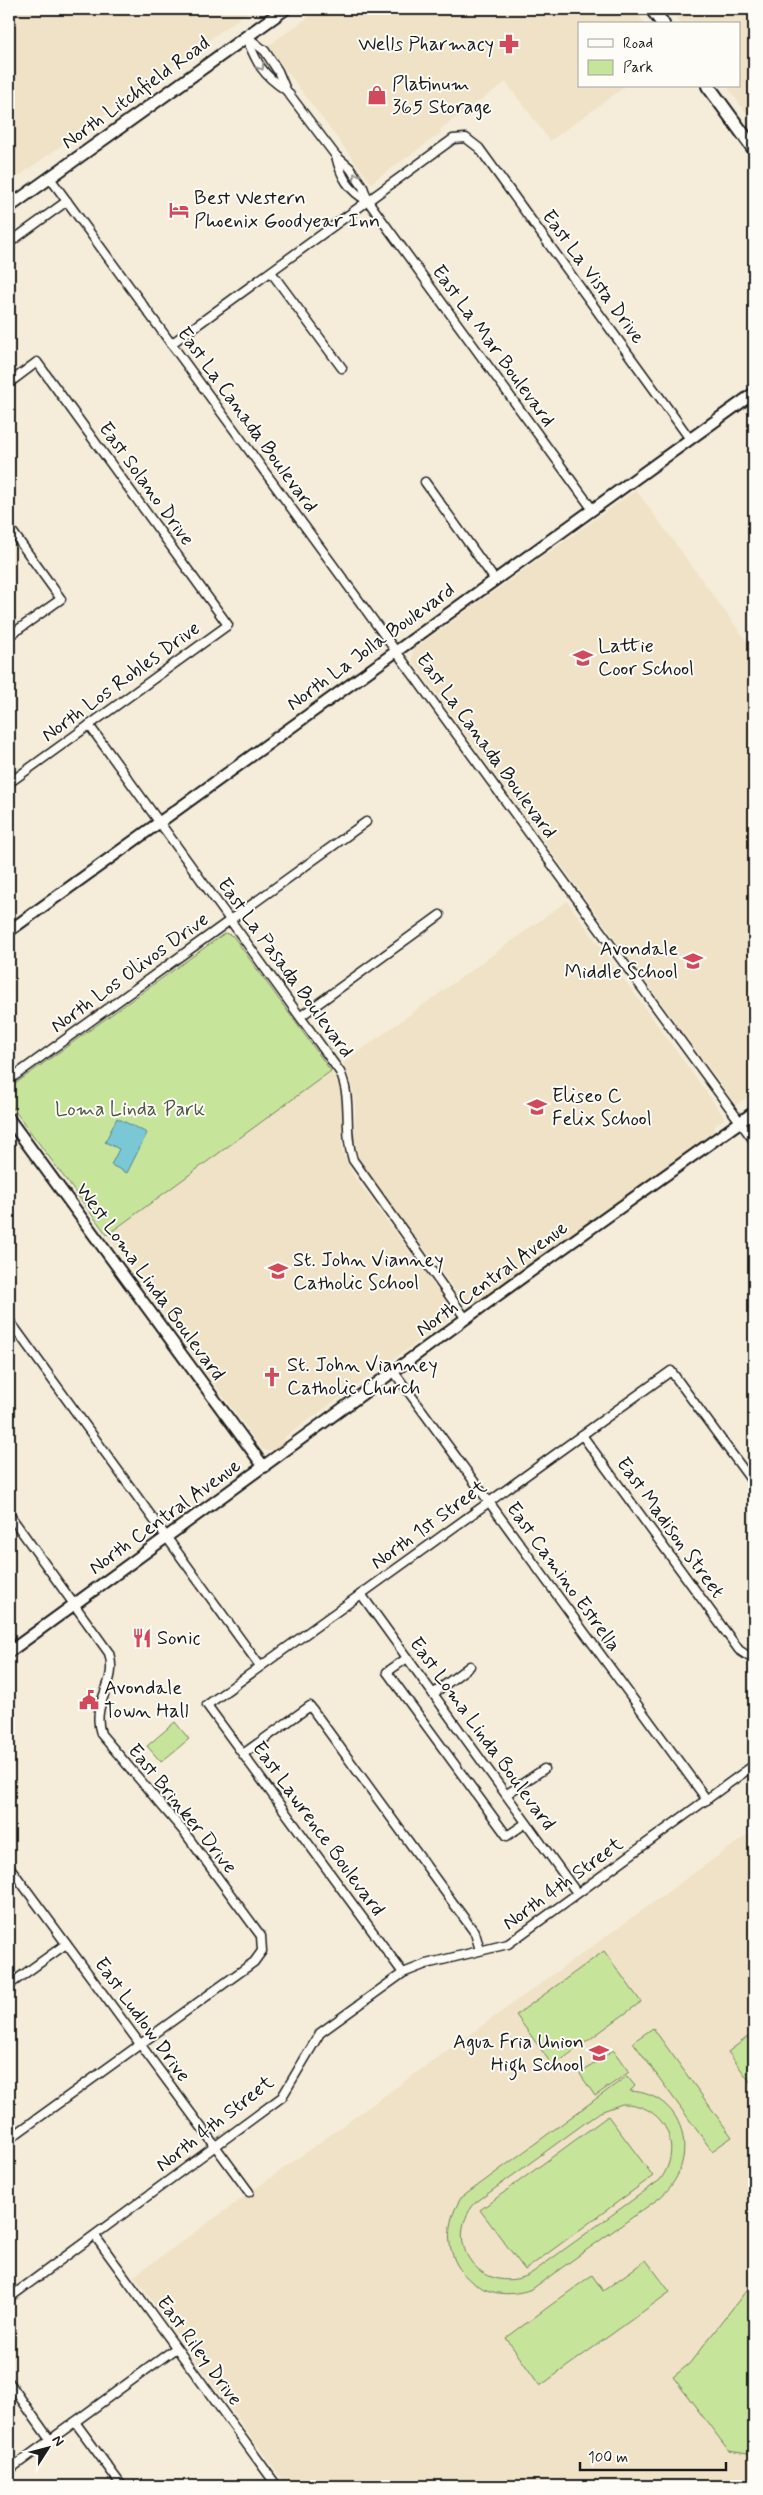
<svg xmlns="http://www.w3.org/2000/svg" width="763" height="2495" font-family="Mynerve,sans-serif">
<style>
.built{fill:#efe2c6}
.green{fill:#c7e49b;stroke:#72805c;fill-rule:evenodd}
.water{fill:#7ac8d6;stroke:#54838c}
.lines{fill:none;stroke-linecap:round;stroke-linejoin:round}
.minor-casing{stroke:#1c1c1c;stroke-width:11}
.tertiary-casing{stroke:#1c1c1c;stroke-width:14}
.secondary-casing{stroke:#1c1c1c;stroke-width:15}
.primary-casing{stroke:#1c1c1c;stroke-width:16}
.minor{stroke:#fdfcf7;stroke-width:8}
.tertiary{stroke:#fdfcf7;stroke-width:10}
.secondary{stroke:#fdfcf7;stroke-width:11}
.primary{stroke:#fdfcf7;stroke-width:12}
.oneway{stroke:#989794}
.labels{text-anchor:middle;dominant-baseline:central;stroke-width:4;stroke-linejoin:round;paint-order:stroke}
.poi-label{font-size:20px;fill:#1c1c1c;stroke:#fdfcf7;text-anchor:start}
.street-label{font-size:20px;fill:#1c1c1c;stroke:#fdfcf7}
.park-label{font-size:20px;fill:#4f5842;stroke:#fdfcf7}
</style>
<rect width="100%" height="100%" fill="#f5edda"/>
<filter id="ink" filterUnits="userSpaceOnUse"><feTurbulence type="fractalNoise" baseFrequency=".02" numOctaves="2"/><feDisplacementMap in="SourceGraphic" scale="10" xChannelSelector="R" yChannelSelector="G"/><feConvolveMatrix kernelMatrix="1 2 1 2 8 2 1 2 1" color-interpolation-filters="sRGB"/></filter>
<g filter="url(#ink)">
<g class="built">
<polygon points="9,9 252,9 9,183"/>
<polygon points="320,9 634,9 645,24 579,24 579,86 626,86 550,141 506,82 440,129 441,133 371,183 268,46"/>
<polygon points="670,9 754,9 754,124 727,86 739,86 739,24 681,24"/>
<polygon points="636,490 754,651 754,1092 736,1105 413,661 412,656 414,649"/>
<polygon points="567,901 723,1115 724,1119 715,1125 714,1131 476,1304 470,1305 465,1303 373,1181 359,1158 355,1137 355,1103 351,1081 343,1063"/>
<polygon points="331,1071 338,1083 342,1097 343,1112 341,1131 343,1152 353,1175 450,1307 452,1317 285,1437 282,1447 267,1451 261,1448 107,1235"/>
<polygon points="754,1830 754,2486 287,2486 134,2276"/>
</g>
<g class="green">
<polygon points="225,933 233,936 331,1071 107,1235 9,1103 9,1088"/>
<polygon points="175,1722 189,1739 161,1762 147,1746"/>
<polygon points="604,1951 641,2002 553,2066 516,2015"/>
<polygon points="653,2028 732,2137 712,2151 633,2042"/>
<polygon points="754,2032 754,2087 728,2052"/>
<polygon points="613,2050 629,2072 595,2096 580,2074"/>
<path d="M627,2076l8,10 -5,5c58,3 72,74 28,108l-126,90c-59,22 -105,-38 -71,-91zM622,2104c42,-1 63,43 38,76l-131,95c-48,21 -88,-32 -54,-72l125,-91z"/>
<polygon points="608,2116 653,2176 525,2270 480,2210"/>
<polygon points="646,2260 670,2292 540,2386 506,2338 592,2275 603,2291"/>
<polygon points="754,2284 754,2455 729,2451 673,2377 689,2364 746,2291"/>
</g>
<polygon class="water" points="117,1118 147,1133 127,1173 111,1165 119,1149 105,1142"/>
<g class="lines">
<defs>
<g id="minor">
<polyline points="246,36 265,51 278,71 286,90 336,156 350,168 363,187 368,201 593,510"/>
<path d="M246,37c11,26 16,38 40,53"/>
<path d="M336,156c5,21 13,35 32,45"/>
<polyline points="50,178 754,1141"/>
<polyline points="9,243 67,201"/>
<polyline points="271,272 342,368"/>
<polyline points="171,344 453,139 466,138 479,148 690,439"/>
<polyline points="9,383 37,362 228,625 9,783"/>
<polyline points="425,482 495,580"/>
<polyline points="9,527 61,599 9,636"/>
<path d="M89,725l251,347c13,28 3,59 13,88l113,159"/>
<polyline points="301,1016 440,915"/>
<polyline points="9,1080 366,822"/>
<polyline points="9,1320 260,1666"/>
<polyline points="394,1372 707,1800"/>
<polyline points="582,1435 739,1650 754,1660"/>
<path d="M9,1514l100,139c10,32 -19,48 -8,81l84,99 76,103 1,15 -8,11 -245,177"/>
<polyline points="361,1594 577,1893"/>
<polyline points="407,1658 387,1672 507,1836 526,1823"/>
<polyline points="433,1694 470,1666"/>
<polyline points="243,1754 310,1706 475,1933 480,1950"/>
<polyline points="507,1794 544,1769"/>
<polyline points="9,1866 249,2192"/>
<polyline points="403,1973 207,1705 671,1371 754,1484"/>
<polyline points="9,1985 66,1944"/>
<polyline points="95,2236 277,2486"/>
<polyline points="9,2298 282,2097 320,2033 403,1973 426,1964 508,1944 754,1765"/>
<polyline points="9,2382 50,2440"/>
<polyline points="75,2422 122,2486"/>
<polyline points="9,2470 176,2348"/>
</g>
<g id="tertiary">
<polyline points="9,931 754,393"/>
<polyline points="9,1119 264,1467"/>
<polyline points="9,1652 520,1279 754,1112"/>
</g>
<polyline id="secondary" points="9,207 285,9"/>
<g id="primary">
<polyline points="652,9 663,24"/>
<polyline points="708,86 754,149"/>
</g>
</defs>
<use href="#minor" class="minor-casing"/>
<use href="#tertiary" class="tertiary-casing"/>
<use href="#secondary" class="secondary-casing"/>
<use href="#primary" class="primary-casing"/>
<use href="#minor" class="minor"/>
<use href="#tertiary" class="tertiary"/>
<use href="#secondary" class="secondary"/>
<use href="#primary" class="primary"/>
</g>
<defs><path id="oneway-chevron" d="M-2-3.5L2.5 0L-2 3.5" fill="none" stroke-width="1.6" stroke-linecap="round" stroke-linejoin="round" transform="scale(1.25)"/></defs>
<g class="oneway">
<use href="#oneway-chevron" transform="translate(261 67) rotate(55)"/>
<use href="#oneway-chevron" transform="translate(356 176) rotate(-126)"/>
</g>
</g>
<defs>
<symbol id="pharmacy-bare" viewBox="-9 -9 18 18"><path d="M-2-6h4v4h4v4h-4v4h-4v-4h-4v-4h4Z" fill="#d1495b" stroke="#fdfcf7" stroke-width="2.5" paint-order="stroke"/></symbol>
<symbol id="shop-bare" viewBox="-9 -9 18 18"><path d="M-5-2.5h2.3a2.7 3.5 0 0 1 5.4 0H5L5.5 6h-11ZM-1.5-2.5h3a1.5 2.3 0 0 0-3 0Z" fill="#d1495b" stroke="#fdfcf7" stroke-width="2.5" paint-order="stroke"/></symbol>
<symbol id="hotel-bare" viewBox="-9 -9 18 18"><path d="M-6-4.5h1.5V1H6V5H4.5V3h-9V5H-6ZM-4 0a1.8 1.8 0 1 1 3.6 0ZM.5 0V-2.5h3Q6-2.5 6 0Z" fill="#d1495b" stroke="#fdfcf7" stroke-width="2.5" paint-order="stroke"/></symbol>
<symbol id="school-bare" viewBox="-9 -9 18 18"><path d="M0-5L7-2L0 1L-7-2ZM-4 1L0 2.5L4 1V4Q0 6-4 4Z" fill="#d1495b" stroke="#fdfcf7" stroke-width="2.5" paint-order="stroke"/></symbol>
<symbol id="church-bare" viewBox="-9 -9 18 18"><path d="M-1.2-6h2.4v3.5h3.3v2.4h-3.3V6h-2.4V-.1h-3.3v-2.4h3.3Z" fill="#d1495b" stroke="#fdfcf7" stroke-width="2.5" paint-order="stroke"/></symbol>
<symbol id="restaurant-bare" viewBox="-9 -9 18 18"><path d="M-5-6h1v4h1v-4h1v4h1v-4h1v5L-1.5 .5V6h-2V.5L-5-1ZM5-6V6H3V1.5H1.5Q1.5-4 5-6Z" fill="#d1495b" stroke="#fdfcf7" stroke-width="2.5" paint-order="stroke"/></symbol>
<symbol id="civic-bare" viewBox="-9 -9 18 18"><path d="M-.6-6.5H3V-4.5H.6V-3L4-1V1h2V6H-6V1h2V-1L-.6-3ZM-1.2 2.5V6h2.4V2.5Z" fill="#d1495b" stroke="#fdfcf7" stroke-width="2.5" paint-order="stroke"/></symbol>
</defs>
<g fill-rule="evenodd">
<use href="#pharmacy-bare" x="495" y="30" width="28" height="28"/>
<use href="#shop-bare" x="363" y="81" width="28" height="28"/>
<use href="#hotel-bare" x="165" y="196" width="28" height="28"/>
<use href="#school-bare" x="569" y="644" width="28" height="28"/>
<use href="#school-bare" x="679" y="947" width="28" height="28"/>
<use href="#school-bare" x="523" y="1093" width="28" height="28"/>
<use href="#school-bare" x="264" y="1257" width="28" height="28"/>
<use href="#church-bare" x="258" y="1363" width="28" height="28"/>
<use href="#restaurant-bare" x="128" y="1624" width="28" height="28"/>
<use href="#civic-bare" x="75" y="1686" width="28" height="28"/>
<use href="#school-bare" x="585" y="2039" width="28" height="28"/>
</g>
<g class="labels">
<g class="poi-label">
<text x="494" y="44" text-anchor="end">Wells Pharmacy</text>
<text x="392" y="84">Platinum<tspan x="392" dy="23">365 Storage</tspan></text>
<text x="194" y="198">Best Western<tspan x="194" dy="23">Phoenix Goodyear Inn</tspan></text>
<text x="598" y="646">Lattie<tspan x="598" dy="23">Coor School</tspan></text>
<text x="678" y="949" text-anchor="end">Avondale<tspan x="678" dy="23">Middle School</tspan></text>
<text x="552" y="1096">Eliseo C<tspan x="552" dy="23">Felix School</tspan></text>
<text x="293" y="1260">St. John Vianney<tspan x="293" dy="23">Catholic School</tspan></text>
<text x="287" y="1365">St. John Vianney<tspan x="287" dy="23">Catholic Church</tspan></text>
<text x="157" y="1638">Sonic</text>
<text x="104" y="1688">Avondale<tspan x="104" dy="23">Town Hall</tspan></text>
<text x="584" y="2042" text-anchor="end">Agua Fria Union<tspan x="584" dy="23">High School</tspan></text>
</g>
<g class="street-label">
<text transform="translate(136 93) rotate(-36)">North Litchfield Road</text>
<text transform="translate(593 277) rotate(54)">East La Vista Drive</text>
<text transform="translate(493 346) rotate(54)">East La Mar Boulevard</text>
<text transform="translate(247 420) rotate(54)">East La Canada Boulevard</text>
<text transform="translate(146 484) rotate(54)">East Solano Drive</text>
<text transform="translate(371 647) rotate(-36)">North La Jolla Boulevard</text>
<text transform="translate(121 682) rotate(-36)">North Los Robles Drive</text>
<text transform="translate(486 746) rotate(54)">East La Canada Boulevard</text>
<text transform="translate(285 968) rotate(54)">East La Pasada Boulevard</text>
<text transform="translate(130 973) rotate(-36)">North Los Olivos Drive</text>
<text transform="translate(492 1279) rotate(-36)">North Central Avenue</text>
<text transform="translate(150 1282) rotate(54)">West Loma Linda Boulevard</text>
<text transform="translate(165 1517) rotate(-36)">North Central Avenue</text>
<text transform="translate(429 1525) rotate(-36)">North 1st Street</text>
<text transform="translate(670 1528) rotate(54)">East Madison Street</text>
<text transform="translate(563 1577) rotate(54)">East Camino Estrella</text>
<text transform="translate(482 1734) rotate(54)">East Loma Linda Boulevard</text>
<text transform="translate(182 1809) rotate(51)">East Brinker Drive</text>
<text transform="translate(318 1829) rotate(54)">East Lawrence Boulevard</text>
<text transform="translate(563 1884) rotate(-36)">North 4th Street</text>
<text transform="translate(142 2020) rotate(54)">East Ludlow Drive</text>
<text transform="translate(215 2124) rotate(-38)">North 4th Street</text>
<text transform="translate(199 2351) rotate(54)">East Riley Drive</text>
</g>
<g class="park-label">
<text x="130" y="1109">Loma Linda Park</text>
</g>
</g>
<rect width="763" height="2495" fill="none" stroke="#fdfcf7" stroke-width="30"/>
<rect x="15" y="15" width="733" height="2465" fill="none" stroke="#1c1c1c" stroke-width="2" filter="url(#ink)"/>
<rect x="578" y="22" width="162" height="65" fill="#fdfcf7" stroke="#a3a29f"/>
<rect x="588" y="39" width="25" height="8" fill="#fdfcf7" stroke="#a3a29f"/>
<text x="623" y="48" font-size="15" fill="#1c1c1c">Road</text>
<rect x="588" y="60" width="25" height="15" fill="#c7e49b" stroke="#a3a29f"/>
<text x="623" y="72" font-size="15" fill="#1c1c1c">Park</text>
<g transform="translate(48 2448) rotate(54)" stroke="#fdfcf7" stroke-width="4" paint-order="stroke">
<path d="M0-4L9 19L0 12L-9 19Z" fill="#1c1c1c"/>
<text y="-8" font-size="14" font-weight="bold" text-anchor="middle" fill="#1c1c1c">N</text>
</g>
<path d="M580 2462v8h146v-8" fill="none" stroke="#1c1c1c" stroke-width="2.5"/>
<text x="588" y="2462" font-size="15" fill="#1c1c1c" stroke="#fdfcf7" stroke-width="4" paint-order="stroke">100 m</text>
</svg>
